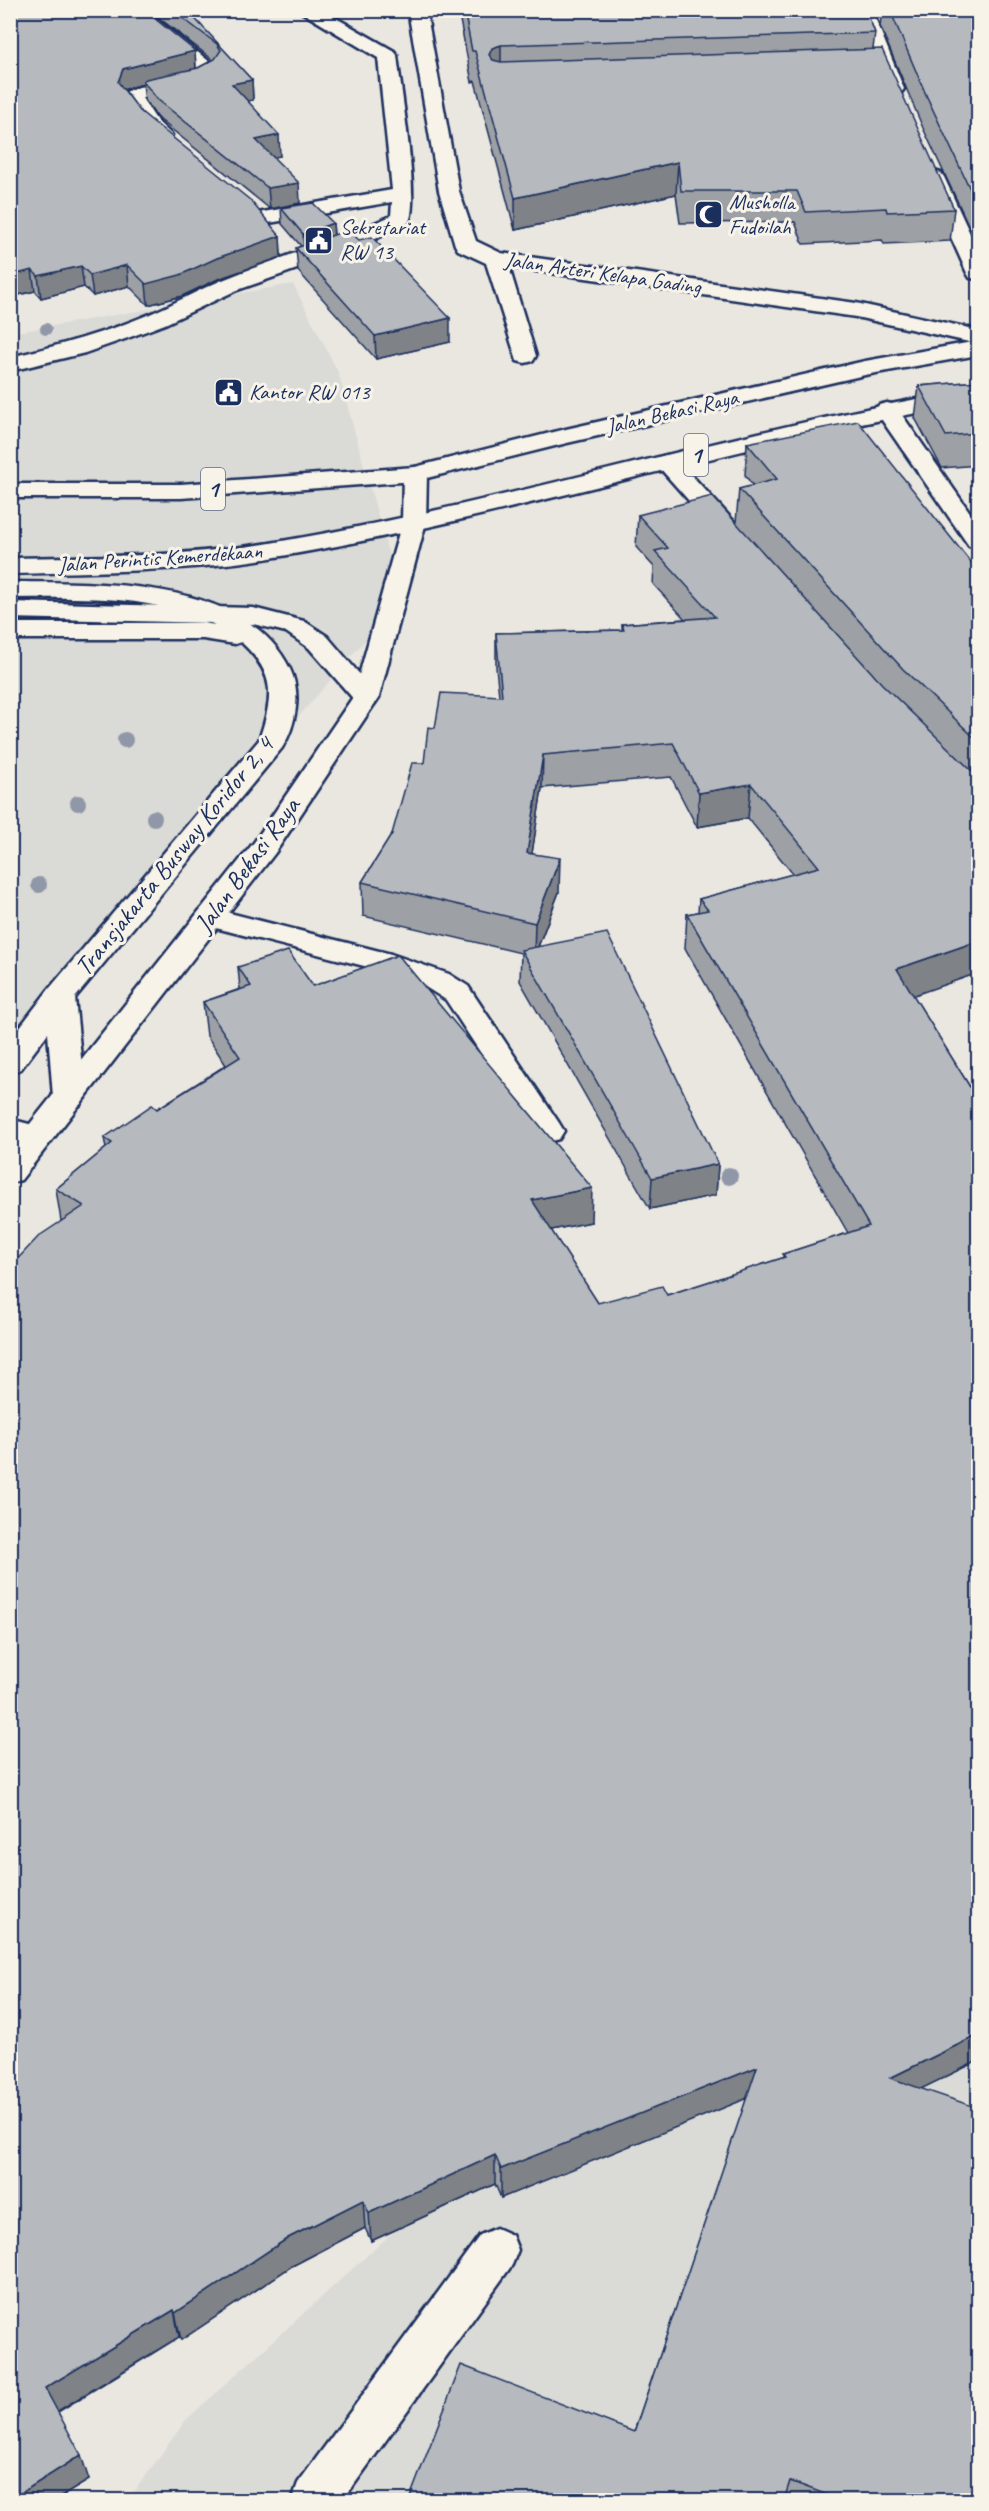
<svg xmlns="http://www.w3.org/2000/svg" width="989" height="2511" font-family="Caveat,sans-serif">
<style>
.built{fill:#dadad6}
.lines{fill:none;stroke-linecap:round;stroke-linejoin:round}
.minor-casing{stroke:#1b2f5e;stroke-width:5}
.major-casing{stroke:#1b2f5e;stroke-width:5}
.highway-casing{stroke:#1b2f5e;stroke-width:5}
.minor{fill:#f7f3e8;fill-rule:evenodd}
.major{fill:#f7f3e8;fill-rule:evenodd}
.highway{fill:#f7f3e8;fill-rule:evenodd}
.tree{fill:#9097a8}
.wall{fill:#9da0a4;stroke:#1b2f5e;stroke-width:1.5}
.shaded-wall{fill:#7f8286;stroke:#1b2f5e;stroke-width:1.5}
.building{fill:#b6babf;stroke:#1b2f5e;stroke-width:1.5}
.labels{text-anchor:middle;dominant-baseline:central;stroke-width:6;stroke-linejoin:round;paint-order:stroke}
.far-poi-label{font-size:22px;fill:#1b2f5e;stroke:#f7f3e8;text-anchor:start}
.far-street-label{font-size:22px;fill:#1b2f5e;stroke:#f7f3e8}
.shield{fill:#f7f3e8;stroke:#5d6a87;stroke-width:1.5}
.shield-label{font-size:24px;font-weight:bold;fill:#1b2f5e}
.street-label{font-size:26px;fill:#1b2f5e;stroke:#f7f3e8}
</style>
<rect width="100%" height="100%" fill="#eae7e0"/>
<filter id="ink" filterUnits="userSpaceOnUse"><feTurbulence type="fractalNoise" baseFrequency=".0167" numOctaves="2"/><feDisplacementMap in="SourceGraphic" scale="12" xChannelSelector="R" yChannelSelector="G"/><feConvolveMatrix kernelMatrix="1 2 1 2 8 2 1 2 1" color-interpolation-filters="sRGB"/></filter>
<g filter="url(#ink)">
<g class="built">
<polygon points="293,284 338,372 401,599 11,1047 11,333"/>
<polygon points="978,2040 978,2500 128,2500 186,2420 402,2224 794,2065"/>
</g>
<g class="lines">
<defs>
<g id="minor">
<path d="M124,10h21l75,60 -5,9 -8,5 -65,14 15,23 15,14 -3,4c-22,6 -36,-23 -47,-38 2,-9 5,-10 13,-13l59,-13 6,-4z"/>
<path d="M298,10h24l72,41 3,4c3,29 24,150 11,168l-49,24 -124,44 -70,33 -40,15 -40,14 -75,18v-14c48,-11 95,-24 140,-43 24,-10 46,-23 70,-33 57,-23 115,-40 171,-65l1,-14 -129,22 -7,-2 -4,-4 4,-4 7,-2 129,-22 -14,-132z"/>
<polygon points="408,10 426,10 459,191 476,241 501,253 856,303 978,330 978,344 856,317 509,267 536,356 533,361 525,363 517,361 486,263 458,250 455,245 439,191"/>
<polygon points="853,10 872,10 904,89 901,93 887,93 884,89"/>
<polygon points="934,171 941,173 944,177 978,251 978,279 970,278 967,273 924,177 927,173"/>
<polygon points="887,403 895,405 978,524 978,548 969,546 875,410 879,405"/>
<polygon points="667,455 675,457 739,527 742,532 739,537 730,539 721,537 659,467 655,462 659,457"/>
<path d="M10,582c87,1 235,-5 280,87 12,24 6,57 -8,79l-207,250 10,99 -5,8 -11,3 -11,-3 -5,-8 -5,-64 -27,36 -11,3v-32l39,-51 210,-249c14,-43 18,-65 -18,-98l-6,2 -32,-5h-193v-16h193l12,2c-64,-31 -135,-27 -205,-27z"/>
<polygon points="210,908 391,954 449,974 468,986 559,1123 564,1131 559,1139 548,1142 537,1139 446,1000 427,988 372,968 200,924 195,917 200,910"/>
<polygon points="10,1119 48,1129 53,1137 48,1145 37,1148 10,1141"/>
<polygon points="496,2228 512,2235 518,2250 512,2265 343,2500 292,2500 298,2483 480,2235"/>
</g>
<polygon id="major" points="415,467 424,469 427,474 426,522 379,697 275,853 21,1180 10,1183 10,1149 255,841 353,697 402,522 403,474 406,469"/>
<g id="highway">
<polygon points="978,341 978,355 865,375 567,443 415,481 181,498 10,498 10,484 181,484 415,467 566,429 865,361"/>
<path d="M978,388v14c-235,39 -462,114 -696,154 -90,16 -181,15 -272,18v-16c91,-2 182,-1 272,-17 234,-40 461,-114 696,-153z"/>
<polygon points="10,602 253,608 304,621 327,636 379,697 375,703 366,705 357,703 309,648 286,632 253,624 10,618"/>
</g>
</defs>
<use href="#minor" class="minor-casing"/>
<use href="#major" class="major-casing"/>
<use href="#highway" class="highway-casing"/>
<use href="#minor" class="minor"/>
<use href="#major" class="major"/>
<use href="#highway" class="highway"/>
</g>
<g class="tree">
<circle cx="46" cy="329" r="6"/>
<circle cx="125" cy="740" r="8"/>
<circle cx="78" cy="803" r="8"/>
<circle cx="154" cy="818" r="8"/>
<circle cx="39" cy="885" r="8"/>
<circle cx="729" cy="1176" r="9"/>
</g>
<g class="wall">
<polygon points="10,10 195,51 196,69 213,60 149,10 220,10 193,17 252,80 253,100 248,101 280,156 273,157 300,203 270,209 159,119 145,101 143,84 125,89 125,91 140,111 280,236 281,257 218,279 182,296 148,305 129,286 93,296 84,287 41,298 35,291 10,297"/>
<polygon points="458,10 866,10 875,33 873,49 954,209 950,241 884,244 882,240 803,244 795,222 680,223 676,194 515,230 475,81 472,82"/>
<polygon points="882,10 978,10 978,239 975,239 923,128 880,26"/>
<polygon points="281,208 333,223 334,235 450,342 376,359 298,271 296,248 301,246 282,224"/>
<polygon points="978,381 978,465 942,468 915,418 919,386"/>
<polygon points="747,443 972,564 978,566 978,973 913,995 978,1100 978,2061 922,2088 978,2500 409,2500 634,2432 747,2098 501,2198 495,2184 371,2241 365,2228 292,2266 181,2340 179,2337 58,2412 89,2480 56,2500 61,1221 56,1189 106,1148 104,1138 157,1109 226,1065 207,1036 203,1002 240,989 238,967 313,986 591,1222 551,1230 598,1303 667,1295 783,1258 783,1254 848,1233 685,948 687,914 698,912 699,899 793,874 748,818 697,827 671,777 542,788 532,853 559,892 538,947 718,1164 716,1195 650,1209 520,981 521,953 363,916 362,882 392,834 424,763 435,728 499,696 496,667 496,633 622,630 622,624 685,619 653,584 654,567 636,547 638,515 736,522 739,489 753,486 745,475"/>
</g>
<g class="shaded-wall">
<polygon points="179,10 220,10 184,19"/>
<polygon points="501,45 501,76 489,55 492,48"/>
<polygon points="195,51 196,71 143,81 143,84 125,89 120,102 118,82 123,69"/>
<polygon points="252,80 253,100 234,104 232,84"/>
<polygon points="279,135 280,156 257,161 256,140"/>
<polygon points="678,162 676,194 515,230 515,198"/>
<polygon points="299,183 300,203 270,209 268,188"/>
<polygon points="333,223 334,238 304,249 303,234"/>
<polygon points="280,236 281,257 218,279 182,296 148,305 146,284 217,258"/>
<polygon points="127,265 129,286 93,296 90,275"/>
<polygon points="81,266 84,287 41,298 38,276"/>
<polygon points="32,270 35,291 10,297 10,276"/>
<polygon points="450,318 450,342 376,359 375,336"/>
<polygon points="543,755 542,788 527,886 527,853"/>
<polygon points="751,784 748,818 697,827 699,793"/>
<polygon points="560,858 559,892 534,957 535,923"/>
<polygon points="978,941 978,973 892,1003 897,969"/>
<polygon points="718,1164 716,1195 650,1209 652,1178"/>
<polygon points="592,1188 591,1222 532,1234 532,1200"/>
<polygon points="978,2035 978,2061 884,2107 890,2078"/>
<polygon points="757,2067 753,2096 501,2198 501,2169"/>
<polygon points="495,2155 495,2184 371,2241 369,2213"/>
<polygon points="363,2200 365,2228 292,2266 181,2340 175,2313 288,2238"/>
<polygon points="174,2310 179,2337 53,2414 45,2388"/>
<polygon points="81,2455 89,2480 56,2500 10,2500"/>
</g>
<g class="building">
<polygon points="10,10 144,10 195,51 123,69 118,82 140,111 250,200 280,236 217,258 180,275 146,284 127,265 90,275 81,266 38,276 32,270 10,276"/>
<polygon points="172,10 187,10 252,80 232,84 279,135 256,140 299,183 268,188 157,99 143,81 146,79 198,68 215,59 221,50 217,44"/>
<polygon points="464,10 866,10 875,33 501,45 492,48 489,55 493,60 501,62 882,49 954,209 887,212 886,208 806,212 797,191 681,191 678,162 515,198 475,51 472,51"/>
<polygon points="890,10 978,10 978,206 927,97"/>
<polygon points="313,203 333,223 303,234 281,208"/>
<polygon points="348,230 359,240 372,237 450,318 375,336 296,248"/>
<polygon points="978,381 978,433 946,436 919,386"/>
<polygon points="858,421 972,564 978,566 978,741 903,669 739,489 777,479 747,443"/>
<polygon points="712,496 882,684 972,771 978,772 978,941 897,969 978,1100 978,2035 890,2078 978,2108 978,2500 841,2500 790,2481 784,2500 409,2500 461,2365 634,2432 757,2067 501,2169 495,2155 369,2213 363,2200 288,2238 175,2313 174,2310 45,2388 81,2455 10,2500 10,1267 39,1236 84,1206 56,1189 112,1143 104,1138 152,1105 157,1109 240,1057 203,1002 251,986 238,967 288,951 313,986 398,955 592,1188 532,1200 598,1303 662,1286 667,1295 785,1257 783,1254 869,1226 687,914 708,910 699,899 819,867 751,784 699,793 673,743 543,755 527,853 560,858 535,923 362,882 392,834 412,763 424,763 428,727 435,728 441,693 502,696 496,633 624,630 622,624 715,617 655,551 668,548 638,515"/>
<polygon points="607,933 718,1164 652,1178 521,950"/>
</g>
</g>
<defs>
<symbol id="mosque-square" viewBox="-11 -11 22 22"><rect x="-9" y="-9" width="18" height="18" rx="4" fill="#1b2f5e" stroke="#f7f3e8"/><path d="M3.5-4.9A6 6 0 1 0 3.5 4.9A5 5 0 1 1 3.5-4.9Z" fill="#fff"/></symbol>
<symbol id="civic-square" viewBox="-11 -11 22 22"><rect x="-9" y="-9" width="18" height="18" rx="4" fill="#1b2f5e" stroke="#f7f3e8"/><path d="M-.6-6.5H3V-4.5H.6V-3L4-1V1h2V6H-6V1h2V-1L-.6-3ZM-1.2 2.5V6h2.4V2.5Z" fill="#fff"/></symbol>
</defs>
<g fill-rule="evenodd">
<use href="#mosque-square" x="692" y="198" width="33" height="33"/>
<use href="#civic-square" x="302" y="224" width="33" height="33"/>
<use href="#civic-square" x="212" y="376" width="33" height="33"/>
</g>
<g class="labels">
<g class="far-poi-label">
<text x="729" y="202">Musholla<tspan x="729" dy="25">Fudoilah</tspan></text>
<text x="340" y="227">Sekretariat<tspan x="340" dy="25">RW 13</tspan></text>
<text x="249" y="392">Kantor RW 013</text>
</g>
<g class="far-street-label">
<text transform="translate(603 273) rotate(8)">Jalan Arteri Kelapa Gading</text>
<text transform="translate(672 412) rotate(-13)">Jalan Bekasi Raya</text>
<text transform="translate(160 558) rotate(-4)">Jalan Perintis Kemerdekaan</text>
</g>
<g class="shield">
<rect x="684" y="434" width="24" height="42" rx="4.5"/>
<rect x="201" y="468" width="24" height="42" rx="4.5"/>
</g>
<g class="shield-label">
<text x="696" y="455">1</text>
<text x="213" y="489">1</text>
</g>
<g class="street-label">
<text transform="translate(174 856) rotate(-51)">Transjakarta Busway Koridor 2, 4</text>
<text transform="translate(247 865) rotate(-54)">Jalan Bekasi Raya</text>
</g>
</g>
<rect width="989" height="2511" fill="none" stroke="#f7f3e8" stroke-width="36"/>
<rect x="18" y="18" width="953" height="2475" fill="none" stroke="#1b2f5e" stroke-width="2" filter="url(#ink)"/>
</svg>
